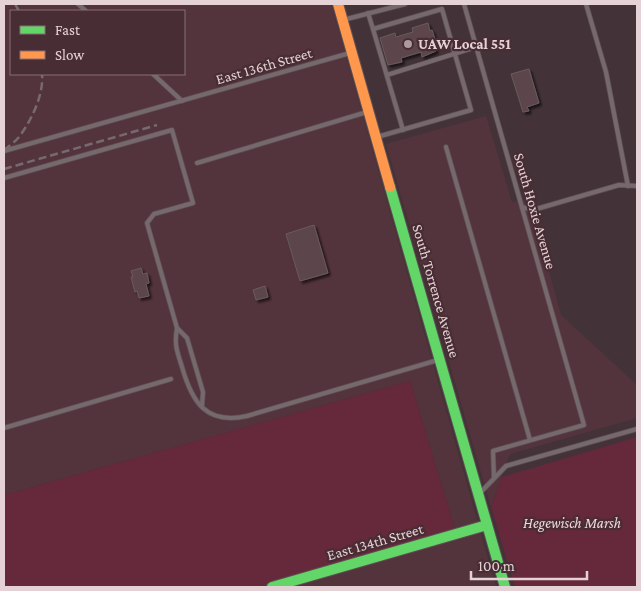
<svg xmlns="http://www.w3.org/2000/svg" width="641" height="591" font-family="'Crimson Pro',serif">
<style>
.built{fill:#54343c;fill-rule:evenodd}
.green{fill:#66283b}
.building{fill:#5b454b;stroke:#685b5e;filter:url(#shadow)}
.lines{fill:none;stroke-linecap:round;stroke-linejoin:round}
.lane-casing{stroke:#5e4f53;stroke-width:5.5}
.fast-casing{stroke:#5e4f53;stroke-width:12}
.slow-casing{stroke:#5e4f53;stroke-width:12}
.lane{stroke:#76696d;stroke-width:4}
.fast{stroke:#63d668;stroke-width:10}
.slow{stroke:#ff974d;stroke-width:10}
.rail{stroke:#776a6e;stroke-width:2.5;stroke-dasharray:8 4;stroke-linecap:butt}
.poi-dot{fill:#ac9a9f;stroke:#492d34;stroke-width:2}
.labels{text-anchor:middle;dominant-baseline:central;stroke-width:4.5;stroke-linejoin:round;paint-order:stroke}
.poi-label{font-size:15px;font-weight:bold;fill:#e5d2d6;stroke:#492d34;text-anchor:start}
.street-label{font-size:15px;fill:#e5d2d6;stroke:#492d34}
.park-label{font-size:15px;font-style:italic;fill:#f0d8dd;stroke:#492d34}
</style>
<defs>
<filter id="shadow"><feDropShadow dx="2.5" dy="2.5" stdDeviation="1" flood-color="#0009"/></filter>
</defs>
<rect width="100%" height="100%" fill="#433338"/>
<g class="built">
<path d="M4,4h327l165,583h-244l203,-58 -45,-148 -406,114zM11,11h173v63h-173z"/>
<polygon points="486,116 512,202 529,199 561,315 637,385 637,418 510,454 491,507 386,144"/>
</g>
<g class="green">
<polygon points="410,381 455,529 252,587 4,587 4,495"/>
<polygon points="637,437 637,587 515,587 491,507 502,477"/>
</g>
<g class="building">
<polygon points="428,23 430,31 432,30 436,42 433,43 436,51 422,57 421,52 401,58 402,62 388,65 380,38 395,33 396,37 413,32 412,28"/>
<polygon points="529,69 539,103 527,107 529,111 523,112 511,74"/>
<polygon points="314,225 328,273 300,281 286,234"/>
<polygon points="141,268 143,274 147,273 149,283 146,284 149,296 139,298 137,291 135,292 131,277 133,277 131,271"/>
<polygon points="265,286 268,297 256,300 253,290"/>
</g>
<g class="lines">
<defs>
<g id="lane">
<polyline points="78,4 86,11"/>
<polyline points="464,4 584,425 493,451 494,478"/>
<polyline points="586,4 606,72 628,186"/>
<polyline points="368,13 373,29 442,9 471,110 377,137"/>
<polyline points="343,20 405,4"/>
<polyline points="373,29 403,130"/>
<polyline points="153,74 182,101"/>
<polyline points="387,75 476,47"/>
<polyline points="446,147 530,440"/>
<polyline points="4,151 350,53"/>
<polyline points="197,163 367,112"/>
<path d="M4,178l168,-48 21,73 -39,11 -7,9 30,105c-3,17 0,23 5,39 10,35 24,58 65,49l191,-56"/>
<polyline points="522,207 533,210 619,185 637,186"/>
<polyline points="177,328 187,338 203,392 202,406"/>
<polyline points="4,428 171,379"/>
<polyline points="481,492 506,466 637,429"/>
</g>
<g id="fast">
<polyline points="390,187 505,587"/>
<polyline points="272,587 487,525"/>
</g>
<polyline id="slow" points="338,4 390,187"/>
</defs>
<use href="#lane" class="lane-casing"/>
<use href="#fast" class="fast-casing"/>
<use href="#slow" class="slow-casing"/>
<use href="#lane" class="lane"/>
<use href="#fast" class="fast"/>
<use href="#slow" class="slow"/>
<g class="rail">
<polyline points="15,4 19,11"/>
<path d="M4,150c5,-4 11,-8 15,-13 12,-16 25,-42 23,-63"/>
<polyline points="4,169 157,125"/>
</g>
</g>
<circle class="poi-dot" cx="408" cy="44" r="5"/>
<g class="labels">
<g class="poi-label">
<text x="418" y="44">UAW Local 551</text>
</g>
<g class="street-label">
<text transform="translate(264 66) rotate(-16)">East 136th Street</text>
<text transform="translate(535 211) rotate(74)">South Hoxie Avenue</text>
<text transform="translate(436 291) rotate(74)">South Torrence Avenue</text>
<text transform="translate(375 542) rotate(-16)">East 134th Street</text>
</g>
<g class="park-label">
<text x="572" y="523">Hegewisch Marsh</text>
</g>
</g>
<rect width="641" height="591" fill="none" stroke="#e5d2d6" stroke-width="10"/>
<rect x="10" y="10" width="175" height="65" fill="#492d34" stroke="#876f75"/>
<rect x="20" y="26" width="25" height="8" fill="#63d668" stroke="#876f75"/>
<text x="55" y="35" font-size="15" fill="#e5d2d6">Fast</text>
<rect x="20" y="51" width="25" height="8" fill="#ff974d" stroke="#876f75"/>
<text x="55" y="60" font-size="15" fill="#e5d2d6">Slow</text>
<path d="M471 571v8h116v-8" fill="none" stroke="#e5d2d6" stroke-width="2.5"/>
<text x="478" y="571" font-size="15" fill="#e5d2d6" stroke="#492d34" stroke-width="4" paint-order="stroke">100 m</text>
</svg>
